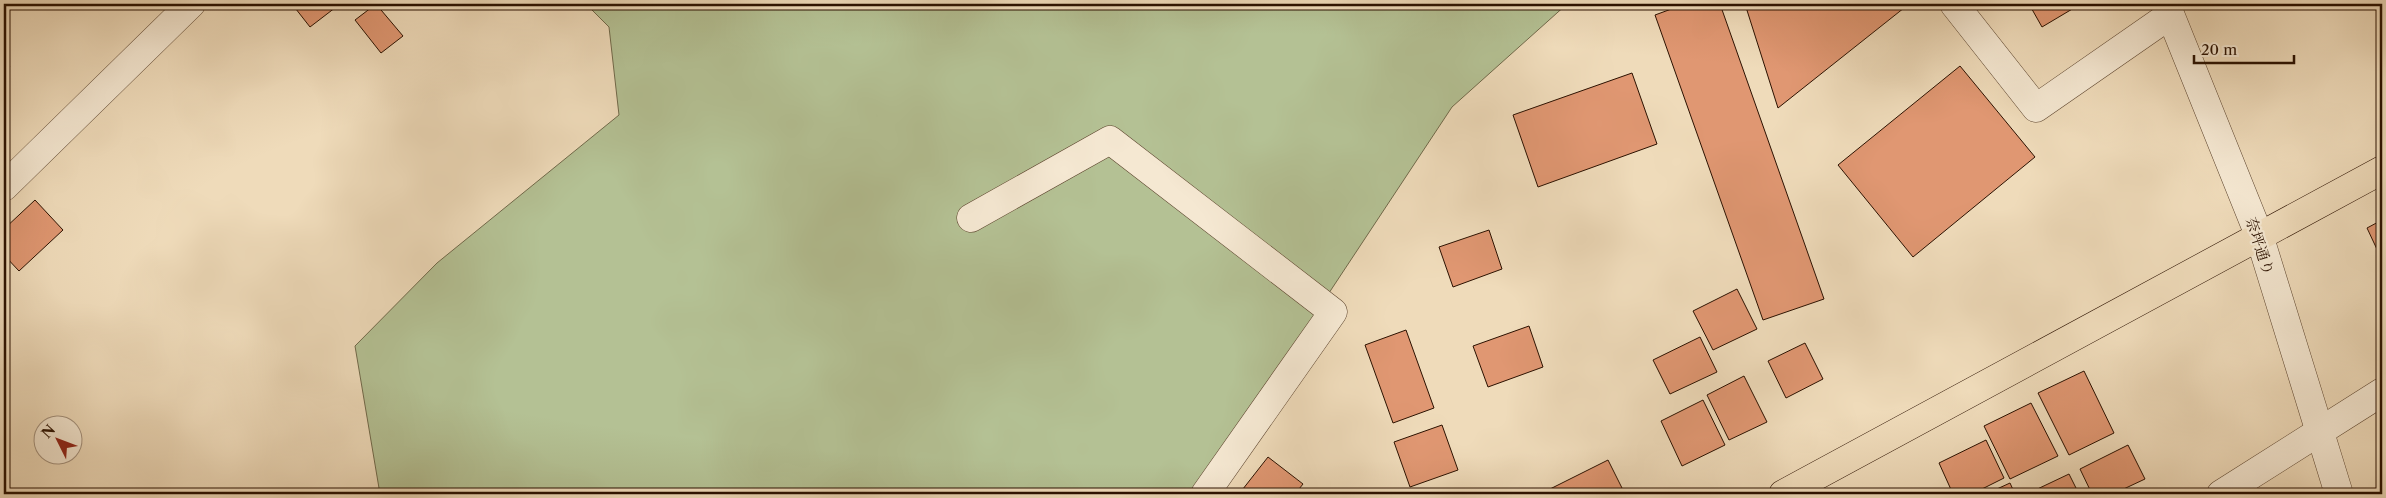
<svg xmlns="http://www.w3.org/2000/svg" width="2386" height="498" font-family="'Libre Caslon Text','Noto Serif JP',serif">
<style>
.green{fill:#b4c194;stroke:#70694a}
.building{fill:#e09772;stroke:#2b1100}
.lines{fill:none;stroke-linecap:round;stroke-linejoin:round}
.minor-casing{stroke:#5c442e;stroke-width:29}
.major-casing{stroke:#2b1100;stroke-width:29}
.minor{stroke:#f5e8d2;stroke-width:28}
.major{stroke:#efdbba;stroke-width:28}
.labels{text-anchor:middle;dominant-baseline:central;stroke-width:4.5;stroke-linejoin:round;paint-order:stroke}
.street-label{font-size:15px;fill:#2b1100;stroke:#f5e8d2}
</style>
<rect width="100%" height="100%" fill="#efdbba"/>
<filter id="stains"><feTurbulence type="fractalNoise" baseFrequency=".004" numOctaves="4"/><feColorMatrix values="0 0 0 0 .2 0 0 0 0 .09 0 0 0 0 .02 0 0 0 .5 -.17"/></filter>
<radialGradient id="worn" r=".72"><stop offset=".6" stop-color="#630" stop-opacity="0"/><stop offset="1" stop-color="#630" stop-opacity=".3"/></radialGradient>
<polygon class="green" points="586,4 1567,4 1452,107 1196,494 380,494 355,346 437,263 619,115 609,27"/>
<g class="building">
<polygon points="292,4 340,4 310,27"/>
<polygon points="376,4 403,36 381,53 355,20"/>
<polygon points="1685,4 1720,4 1824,299 1763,320 1655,15"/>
<polygon points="1745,4 1909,4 1778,108"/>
<polygon points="2029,4 2079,4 2079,5 2042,27"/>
<polygon points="4,60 10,67 4,73"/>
<polygon points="1960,66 2035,157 1913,257 1838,165"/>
<polygon points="1632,73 1657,144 1538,187 1513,115"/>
<polygon points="35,200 63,230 19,271 4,255 4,229"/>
<polygon points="2382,220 2382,260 2367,228"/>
<polygon points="1489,230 1502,269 1453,287 1439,247"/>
<polygon points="1737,289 1757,329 1713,350 1693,311"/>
<polygon points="1529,326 1543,367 1488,387 1473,346"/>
<polygon points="1406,330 1434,408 1393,423 1365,345"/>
<polygon points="1700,337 1717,372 1670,394 1653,360"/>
<polygon points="1805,343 1823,379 1786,398 1768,361"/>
<polygon points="2084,371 2114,433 2069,455 2038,393"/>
<polygon points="1744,376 1767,422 1729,440 1707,395"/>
<polygon points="1703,400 1725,445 1682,466 1661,421"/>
<polygon points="2031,403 2058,456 2010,479 1984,426"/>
<polygon points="1442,425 1458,470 1410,487 1394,442"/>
<polygon points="1986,440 2004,478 1972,494 1953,494 1939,463"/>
<polygon points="2128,445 2145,479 2113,494 2092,494 2080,469"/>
<polygon points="1268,457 1303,484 1295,494 1239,494"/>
<polygon points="1608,460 1625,494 1545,494 1544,492"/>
<polygon points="2069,474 2079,494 2029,494 2029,493"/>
<polygon points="2010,483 2015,494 1986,494"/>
</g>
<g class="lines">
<defs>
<g id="minor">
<polyline points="1954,4 2036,108 2170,15"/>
<polyline points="2166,4 2259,235 2339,494"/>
<polyline points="4,187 191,4"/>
<polyline points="971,218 1110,140 1333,312 1205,494"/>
<polyline points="2221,494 2382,392"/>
</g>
<polyline id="major" points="1783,494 2382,170"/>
</defs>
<use href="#minor" class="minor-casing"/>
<use href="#major" class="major-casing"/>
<use href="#minor" class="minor"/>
<use href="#major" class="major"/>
</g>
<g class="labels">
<g class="street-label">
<text transform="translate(2260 246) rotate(72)">奈坪通り</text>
</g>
</g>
<rect width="2386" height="498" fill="none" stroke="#efdbba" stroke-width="20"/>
<rect x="5" y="5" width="2376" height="488" fill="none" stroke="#2b1100" stroke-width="2.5"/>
<rect x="10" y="10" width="2366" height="478" fill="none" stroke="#2b1100"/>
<g transform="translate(58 440) rotate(312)"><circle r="24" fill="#f5e8d2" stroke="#a4927e"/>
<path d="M0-4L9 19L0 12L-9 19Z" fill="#8f2418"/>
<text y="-8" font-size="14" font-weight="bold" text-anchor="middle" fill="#2b1100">N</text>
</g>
<path d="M2194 55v8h100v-8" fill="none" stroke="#2b1100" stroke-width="2.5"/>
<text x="2201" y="55" font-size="15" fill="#2b1100" stroke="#f5e8d2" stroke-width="4" paint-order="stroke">20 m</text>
<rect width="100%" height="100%" filter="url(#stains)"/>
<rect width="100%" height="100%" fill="url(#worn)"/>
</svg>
